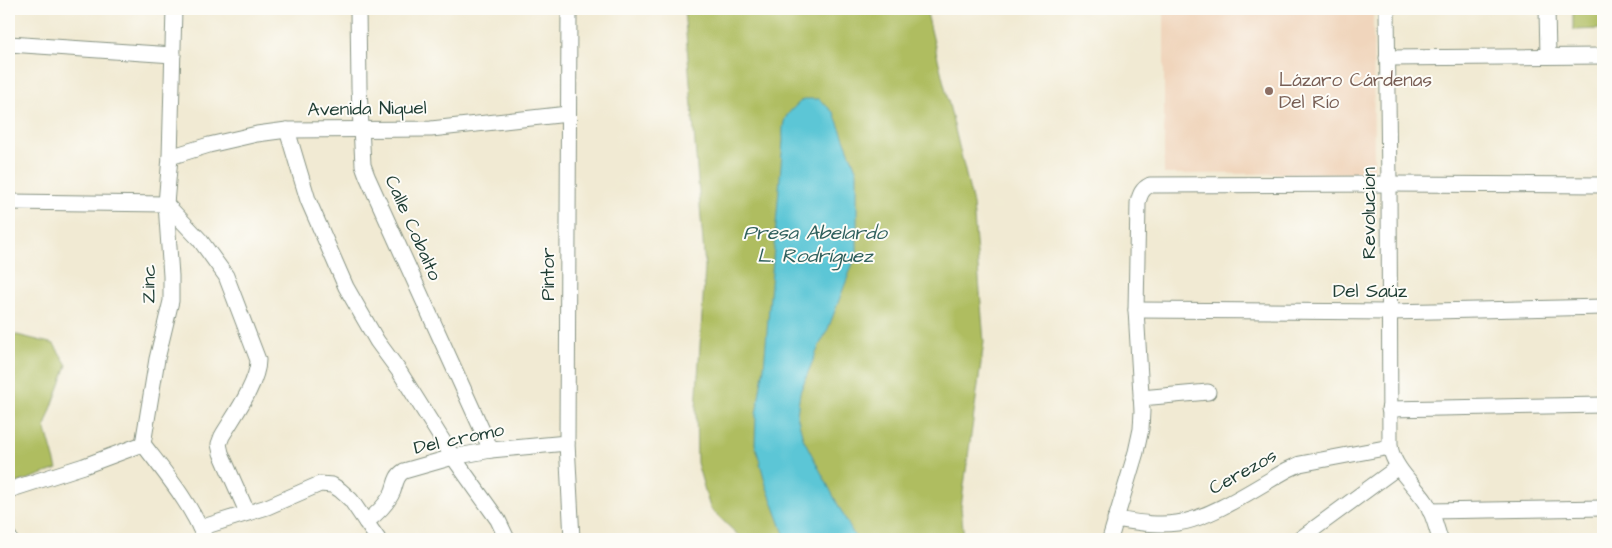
<svg xmlns="http://www.w3.org/2000/svg" width="1612" height="548" font-family="'Architects Daughter',sans-serif">
<style>
.built{fill:#f0d5bc}
.green{fill:#afbd60;stroke:#677d4a}
.water{fill:#5cc6d6;stroke:#3e8285}
.lines{fill:none;stroke-linecap:round;stroke-linejoin:round}
.street-casing{stroke:#889484;stroke-width:17}
.street{stroke:#fff;stroke-width:15}
.education-dot{fill:#8d6e63;stroke:#fdfcf7;stroke-width:2}
.labels{text-anchor:middle;dominant-baseline:central;stroke-width:4;stroke-linejoin:round;paint-order:stroke}
.education-label{font-size:19px;fill:#785e54;stroke:#fdfcf7;text-anchor:start}
.street-label{font-size:19px;fill:#1f3d34;stroke:#fdfcf7}
.water-label{font-size:20px;font-style:italic;fill:#2e5f5c;stroke:#fdfcf7}
</style>
<rect width="100%" height="100%" fill="#fdfcf7"/>
<filter id="ink" filterUnits="userSpaceOnUse"><feTurbulence type="fractalNoise" baseFrequency=".02" numOctaves="2"/><feDisplacementMap in="SourceGraphic" scale="10" xChannelSelector="R" yChannelSelector="G"/><feConvolveMatrix kernelMatrix="1 2 1 2 8 2 1 2 1" color-interpolation-filters="sRGB"/></filter>
<filter id="wash" filterUnits="userSpaceOnUse"><feTurbulence type="fractalNoise" baseFrequency=".0096" numOctaves="4" result="noise"/><feDisplacementMap in="SourceGraphic" scale="20" xChannelSelector="R" yChannelSelector="G"/><feGaussianBlur stdDeviation="1.12" result="paint"/><feColorMatrix in="noise" values="0 0 0 0 0 0 0 0 0 0 0 0 0 0 0 0 0 1.4 0 .05"/><feComposite in="paint" operator="in"/></filter>
<g filter="url(#wash)">
<rect width="100%" height="100%" fill="#f1ead3"/>
<polygon class="built" points="1164,9 1373,9 1374,173 1164,174"/>
<g class="green">
<polygon points="684,9 926,9 973,204 984,342 961,507 964,539 742,539 710,508 697,463 696,408 705,267"/>
<polygon points="1573,9 1603,9 1603,29 1573,30"/>
<polygon points="9,333 54,344 67,365 45,426 57,469 9,486"/>
</g>
<path class="water" d="M803,99h16l15,14 23,59v81l-29,76 -9,17 -19,46 -3,23 6,23 53,101h-70l-20,-54 -11,-41 1,-30 8,-47 19,-226c-1,-24 2,-25 20,-42z"/>
</g>
<g filter="url(#ink)">
<g class="lines">
<defs>
<g id="street">
<path d="M174,9l-4,148 -4,47 5,72v25l-14,58 -14,85c23,30 48,60 62,95"/>
<polyline points="358,9 359,88 363,165 367,176 491,450"/>
<polyline points="569,9 567,443 572,539"/>
<path d="M1387,9l2,175 1,263c5,23 23,36 36,55 7,11 10,25 14,37"/>
<polyline points="1547,9 1548,56"/>
<polyline points="9,44 173,55"/>
<polyline points="1387,58 1603,56"/>
<polyline points="287,130 308,200 346,287 377,341 399,371 453,457 498,520 507,539"/>
<polyline points="170,157 209,145 257,134 287,130 431,129 568,114"/>
<path d="M9,202l157,2 34,36 26,36 32,84c0,23 -24,56 -36,76l-3,8 2,9 26,59"/>
<polyline points="1136,310 1390,312 1603,307"/>
<polyline points="1141,398 1208,392"/>
<polyline points="1389,409 1603,405"/>
<polyline points="9,490 84,466 143,444"/>
<polyline points="1430,511 1603,508"/>
<path d="M1115,519c21,3 41,7 62,4 33,-4 80,-36 110,-53l13,-6 90,-17"/>
<polyline points="366,522 378,539"/>
<path d="M200,528l67,-21 53,-23 12,1 8,5 11,10 15,22c10,-7 22,-19 27,-31 3,-9 3,-15 11,-20l49,-14 38,-7 76,-7"/>
<polyline points="9,537 9,539"/>
<path d="M1110,539l26,-87 5,-23 1,-18 -6,-101 2,-107c2,-9 4,-14 12,-18l239,-1 214,1"/>
<polyline points="1300,539 1398,467"/>
</g>
</defs>
<use href="#street" class="street-casing"/>
<use href="#street" class="street"/>
</g>
</g>
<circle class="education-dot" cx="1269" cy="91" r="5"/>
<g class="labels">
<g class="education-label">
<text x="1279" y="80">Lázaro Cárdenas<tspan x="1279" dy="22">Del Río</tspan></text>
</g>
<g class="street-label">
<text transform="translate(367 109) rotate(-1)">Avenida Niquel</text>
<text transform="translate(1369 213) rotate(-90)">Revolucion</text>
<text transform="translate(413 228) rotate(66)">Calle Cobalto</text>
<text transform="translate(548 274) rotate(-90)">Pintor</text>
<text transform="translate(149 284) rotate(-89)">Zinc</text>
<text x="1370" y="291">Del Saúz</text>
<text transform="translate(459 439) rotate(-12)">Del cromo</text>
<text transform="translate(1243 472) rotate(-29)">Cerezos</text>
</g>
<g class="water-label">
<text x="815" y="233">Presa Abelardo<tspan x="815" dy="23">L. Rodríguez</tspan></text>
</g>
</g>
<rect width="1612" height="548" fill="none" stroke="#fdfcf7" stroke-width="30"/>
</svg>
